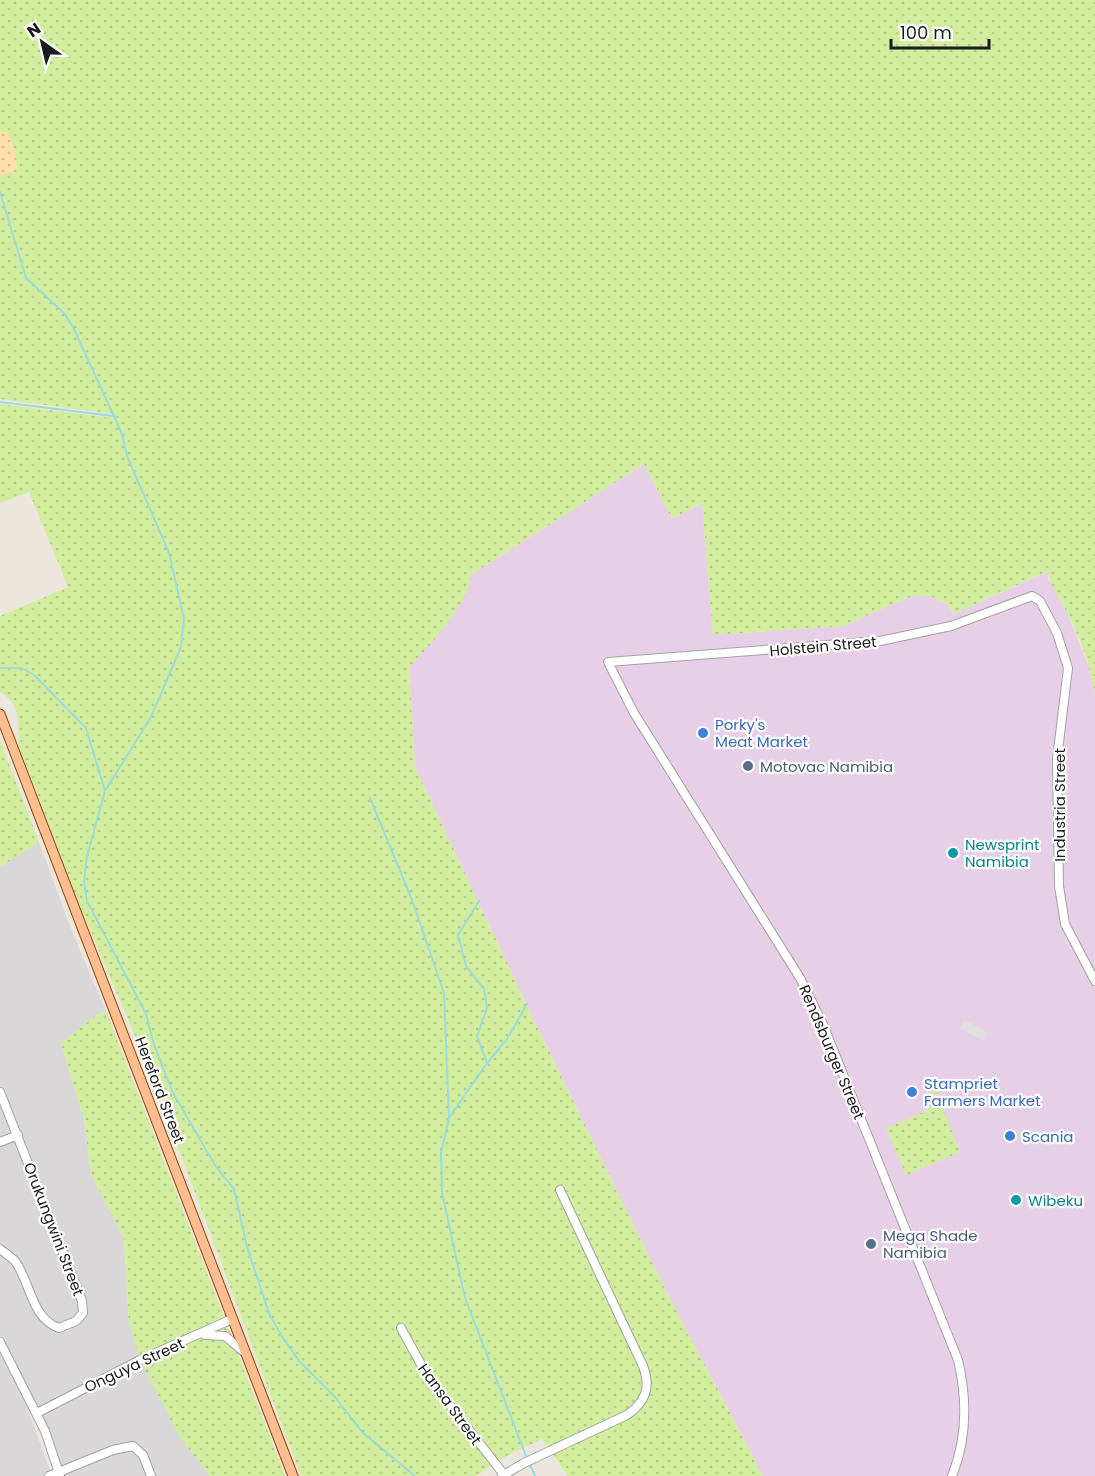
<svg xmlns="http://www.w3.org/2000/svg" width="1095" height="1476" font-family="Poppins,sans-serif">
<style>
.residential{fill:#d9d7d8}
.industrial{fill:#e7d0e7}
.grass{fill:url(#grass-dots)}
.sand{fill:url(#sand-dots)}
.parking{fill:#dfdfdf}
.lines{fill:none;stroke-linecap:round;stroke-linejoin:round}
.stream{stroke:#9bdcdf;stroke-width:2}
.minor-casing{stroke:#a2a2a2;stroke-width:10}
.major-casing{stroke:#914800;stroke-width:11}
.minor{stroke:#fff;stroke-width:8}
.major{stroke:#ffbd92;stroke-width:9}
.shop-dot{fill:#3f7fe0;stroke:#fff;stroke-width:2}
.service-dot{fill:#5c6f8a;stroke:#fff;stroke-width:2}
.culture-dot{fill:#0f9aa8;stroke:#fff;stroke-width:2}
.labels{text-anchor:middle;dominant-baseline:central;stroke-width:4.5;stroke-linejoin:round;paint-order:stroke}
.street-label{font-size:15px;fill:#1b1b1b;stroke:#fff}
.shop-label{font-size:15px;fill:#366cbe;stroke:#fff;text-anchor:start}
.service-label{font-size:15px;fill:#4e5e75;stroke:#fff;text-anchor:start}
.culture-label{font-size:15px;fill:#0d838f;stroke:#fff;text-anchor:start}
</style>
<defs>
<pattern id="grass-dots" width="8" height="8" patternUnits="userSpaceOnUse" patternTransform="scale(1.5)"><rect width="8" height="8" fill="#d3ed9f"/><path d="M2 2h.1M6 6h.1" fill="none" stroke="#b5cb88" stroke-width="1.8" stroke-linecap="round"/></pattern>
<pattern id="sand-dots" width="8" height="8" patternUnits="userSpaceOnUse" patternTransform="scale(1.5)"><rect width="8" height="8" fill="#ffdfab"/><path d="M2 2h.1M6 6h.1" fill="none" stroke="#dabf93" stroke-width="1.8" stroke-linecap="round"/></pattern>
</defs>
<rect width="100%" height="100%" fill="#ede6df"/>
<g class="residential">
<polygon points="39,842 72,931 106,1011 97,1015 61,1044 84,1120 91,1174 124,1239 129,1323 181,1439 210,1476 60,1476 57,1462 0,1343 0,867"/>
<polygon points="0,1354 25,1402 52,1476 0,1476"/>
</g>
<polygon class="industrial" points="644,464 672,519 702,503 713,635 843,626 912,596 931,596 948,605 953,614 1049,571 1048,579 1066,610 1093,676 1095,697 1095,1476 763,1476 668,1295 537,1027 415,767 409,668 444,627 471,575"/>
<g class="grass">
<path d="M0,0h1095v697c-3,-30 -16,-61 -30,-88 -6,-13 -17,-24 -17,-38l-95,43 -5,-9 -17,-9h-19l-69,30 -130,9 -11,-132 -30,16 -28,-55 -173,111c-3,32 -42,70 -62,93l6,99 122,260 131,268 95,181h-195l-26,-37 -34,16 -32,21h-175l-155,-414 -72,-170 -55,-146c-1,-23 3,-41 -19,-54v-76l68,-29 -39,-95 -29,11v-99l115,14 -2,-4 -113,-15z"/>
<polygon points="0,740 39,842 0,867"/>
<polygon points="106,1011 285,1476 210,1476 181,1439 140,1360 129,1323 124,1239 91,1174 84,1120 61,1043 97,1015"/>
<polygon points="935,1090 960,1152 906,1175 886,1128 931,1109 926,1094"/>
</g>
<path class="sand" d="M0,131l6,1c8,12 12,25 10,38l-12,6 -4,-3z"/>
<polygon class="parking" points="965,1020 987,1032 983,1041 960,1028"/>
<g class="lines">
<g class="stream">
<polyline points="0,192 26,278 64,313 74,329 122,434 127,456 169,553 184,619 181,647 151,717 105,791 87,856 84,882 87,901 146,1014 153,1042 172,1091 216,1167 234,1189 247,1247 270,1316 283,1338 299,1361 335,1397 363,1433 415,1476"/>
<polyline points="0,402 113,416"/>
<polyline points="0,668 22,668 34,675 86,728 105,791"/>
<polyline points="370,798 412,900 444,993 449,1118 441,1153 442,1193 465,1298 526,1456"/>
<polyline points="479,901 458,935 466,966 484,989 487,1008 477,1036 487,1063"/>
<polyline points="449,1118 487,1063 507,1039 527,1004"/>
<polyline points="530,1465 535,1476"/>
</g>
<defs>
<g id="minor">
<path d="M0,1092l82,209 1,12 -7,8 -17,7c-28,-10 -28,-45 -44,-67 -4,-4 -10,-8 -15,-12"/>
<polyline points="0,1142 18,1135"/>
<polyline points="401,1328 428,1377 505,1476"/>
<polyline points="205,1335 225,1336 244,1352"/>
<polyline points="0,1342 45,1431 60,1476"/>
<polyline points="37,1413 140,1360 232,1319"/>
<polyline points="49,1476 113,1450 133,1446 143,1455 151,1476"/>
<path d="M502,1476l22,-13 103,-48c19,-13 24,-28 16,-49l-83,-176"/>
<path d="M952,1476c15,-37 15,-78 6,-116l-136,-338 -22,-44 -166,-265 -26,-51 272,-21 71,-15 81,-30 8,5 17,32 11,35 -11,91 2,127 6,38 30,57"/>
</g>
<polyline id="major" points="0,714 293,1476"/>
</defs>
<use href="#minor" class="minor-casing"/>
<use href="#major" class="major-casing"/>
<use href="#minor" class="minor"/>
<use href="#major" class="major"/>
</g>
<g class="shop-dot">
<circle cx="703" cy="733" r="6"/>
<circle cx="912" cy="1092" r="6"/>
<circle cx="1010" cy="1136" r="6"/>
</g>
<g class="service-dot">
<circle cx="748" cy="766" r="6"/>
<circle cx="871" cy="1244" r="6"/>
</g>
<g class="culture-dot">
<circle cx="953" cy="853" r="6"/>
<circle cx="1016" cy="1200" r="6"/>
</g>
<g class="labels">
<g class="street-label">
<text transform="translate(823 646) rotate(-5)">Holstein Street</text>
<text transform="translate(1059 805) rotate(-90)">Industria Street</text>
<text transform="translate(832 1052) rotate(67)">Rendsburger Street</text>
<text transform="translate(160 1090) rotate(69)">Hereford Street</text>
<text transform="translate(54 1229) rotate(69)">Orukungwini Street</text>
<text transform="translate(134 1365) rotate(-25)">Onguya Street</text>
<text transform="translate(450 1404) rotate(54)">Hansa Street</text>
</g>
<g class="shop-label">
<text x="715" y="724">Porky's<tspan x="715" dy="17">Meat Market</tspan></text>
<text x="924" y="1083">Stampriet<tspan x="924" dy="17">Farmers Market</tspan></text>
<text x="1022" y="1136">Scania</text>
</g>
<g class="service-label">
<text x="760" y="766">Motovac Namibia</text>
<text x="883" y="1235">Mega Shade<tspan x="883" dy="17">Namibia</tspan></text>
</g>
<g class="culture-label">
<text x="965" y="844">Newsprint<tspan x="965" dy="17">Namibia</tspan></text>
<text x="1028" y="1200">Wibeku</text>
</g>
</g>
<g transform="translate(42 42) rotate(326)" stroke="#ffffff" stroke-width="4.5" paint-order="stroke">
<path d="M0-4.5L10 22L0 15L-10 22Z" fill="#1b1b1b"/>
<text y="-9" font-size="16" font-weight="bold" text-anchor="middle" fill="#1b1b1b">N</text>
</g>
<path d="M891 39v9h98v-9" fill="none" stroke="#1b1b1b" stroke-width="3"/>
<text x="900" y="39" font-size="18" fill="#1b1b1b" stroke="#ffffff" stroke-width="4.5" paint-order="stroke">100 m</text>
</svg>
